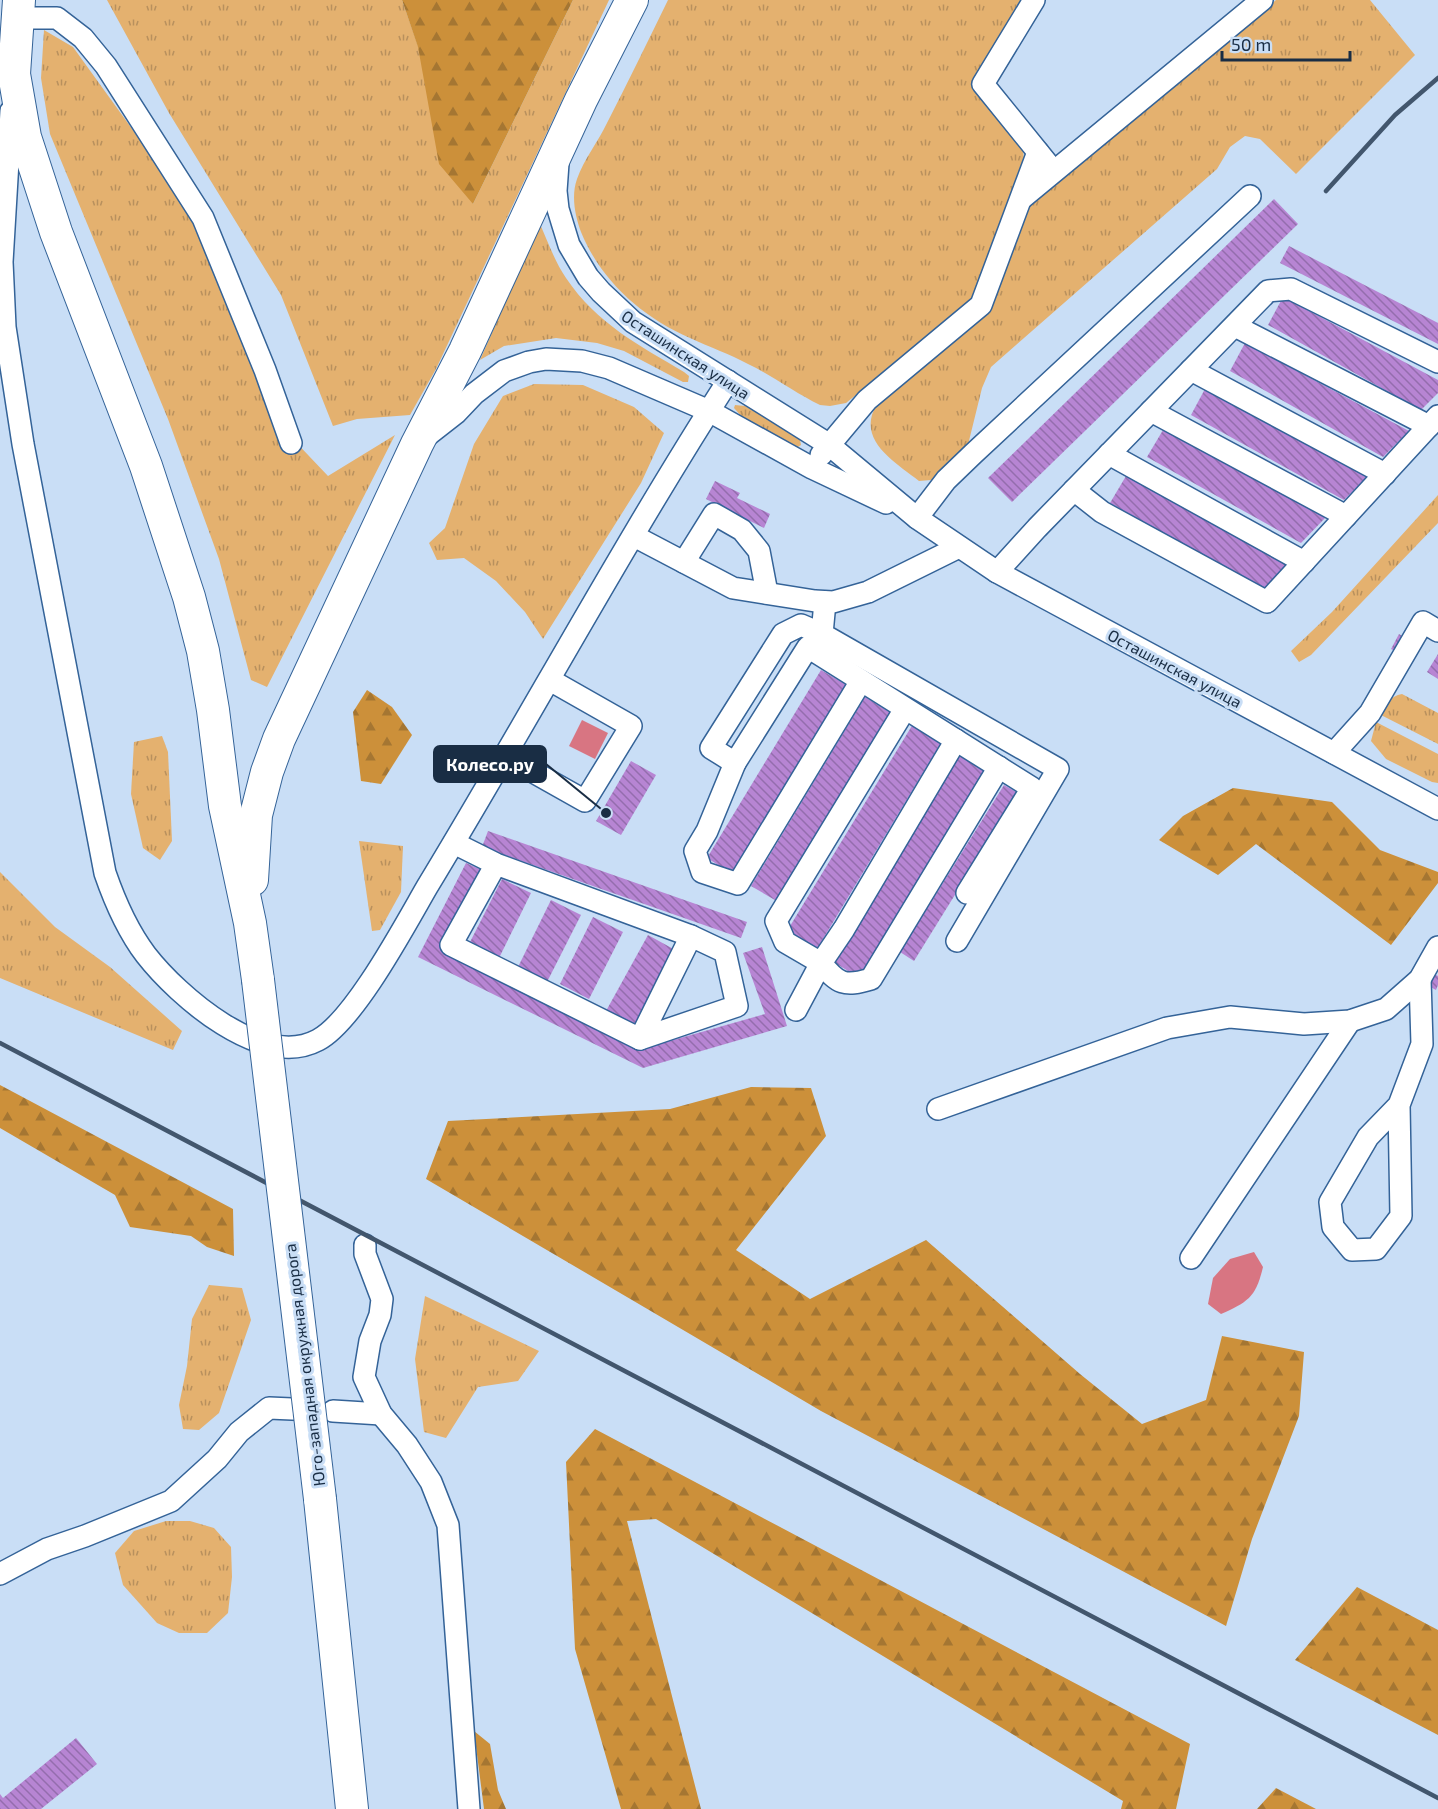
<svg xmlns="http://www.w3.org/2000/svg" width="1438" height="1809" font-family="'Exo 2',sans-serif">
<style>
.grass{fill:url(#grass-tufts)}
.forest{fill:url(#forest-firs)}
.water{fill:#d87582}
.building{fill:url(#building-back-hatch)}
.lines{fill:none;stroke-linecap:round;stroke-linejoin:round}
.minor-casing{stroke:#346398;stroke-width:24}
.highway-casing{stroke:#346398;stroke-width:34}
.minor{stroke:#fff;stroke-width:21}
.highway{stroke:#fff;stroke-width:32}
.rail{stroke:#42566d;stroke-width:4.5}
.highway-bridge-casing{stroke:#346398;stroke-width:34;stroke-linecap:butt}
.highway-bridge{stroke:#fff;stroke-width:32}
.labels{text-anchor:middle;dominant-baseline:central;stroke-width:6;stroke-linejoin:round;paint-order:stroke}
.street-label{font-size:16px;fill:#192d44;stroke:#c9def6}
.leader{fill:none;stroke:#192d44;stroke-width:2}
.callout-dot{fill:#192d44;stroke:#c9def6;stroke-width:2}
.callout{fill:#192d44;stroke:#192d44;stroke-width:2}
.callout-label{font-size:18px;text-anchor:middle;font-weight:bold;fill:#fff}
</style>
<defs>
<pattern id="grass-tufts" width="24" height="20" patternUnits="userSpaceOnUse" patternTransform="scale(1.5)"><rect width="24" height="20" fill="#e4b16f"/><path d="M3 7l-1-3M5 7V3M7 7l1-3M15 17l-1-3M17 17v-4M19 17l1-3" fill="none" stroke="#b8905d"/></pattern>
<pattern id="forest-firs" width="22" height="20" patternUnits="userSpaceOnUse" patternTransform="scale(1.5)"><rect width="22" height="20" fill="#cc903a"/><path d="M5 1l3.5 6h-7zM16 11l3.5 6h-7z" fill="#a57632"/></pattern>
<pattern id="building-back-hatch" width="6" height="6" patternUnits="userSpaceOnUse" patternTransform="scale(1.5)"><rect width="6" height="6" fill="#b785d3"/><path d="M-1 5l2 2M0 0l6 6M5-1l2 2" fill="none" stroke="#946dad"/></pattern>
</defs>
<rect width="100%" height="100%" fill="#c9def6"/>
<g class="grass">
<polygon points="107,0 402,0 473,204 573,0 609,0 436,369 410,415 357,419 333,426 281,295 169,113"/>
<path d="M668,0h357l-52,85 50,63 1,13 -51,139 -127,103 -16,3 -10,-1c-25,-12 -47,-29 -72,-41 -18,-10 -39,-17 -58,-26 -48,-21 -89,-57 -109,-106 -6,-16 -10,-36 -4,-53 7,-20 21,-37 30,-56 21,-41 41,-82 61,-123z"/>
<path d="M1276,0h94l45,55 -119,119 -36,-35 -15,-3 -15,11 -13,22 -226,198 -9,21 -16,65 -27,23 -8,4 -12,1c-24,-19 -64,-41 -42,-77l104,-87 51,-115z"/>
<polygon points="44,30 73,47 148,151 189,194 195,230 213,243 290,436 328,476 395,435 267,687 251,680 219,559 168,419 50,134 41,78"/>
<path d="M540,224c8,18 15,38 26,54 31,46 73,67 118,94l5,4 -1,6h-5l-59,-31 -27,-8 -41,-5 -52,8 -24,14z"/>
<polygon points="534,384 583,385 634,407 664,433 641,483 543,639 525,612 496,581 464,558 437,560 429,543 445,528 474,444 503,396"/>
<polygon points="735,405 745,406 795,435 800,440 801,445 798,447 792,446 742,417 734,408"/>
<polygon points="1438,495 1438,523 1311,655 1299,662 1291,651 1332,612"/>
<path d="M1402,694l36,19v31l-59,-30c7,-9 11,-18 23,-20z"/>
<polygon points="1376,722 1438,754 1438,783 1432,782 1386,759 1371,741"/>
<polygon points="162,736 168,752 172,841 160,860 143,848 131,794 134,742"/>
<polygon points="359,841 403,846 401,892 380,930 372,931"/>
<polygon points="0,872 55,927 110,967 182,1031 173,1050 0,978"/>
<polygon points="209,1285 242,1288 251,1320 219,1413 199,1430 183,1429 179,1405 187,1366 192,1319"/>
<polygon points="425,1296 539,1351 518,1381 478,1387 446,1438 424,1432 415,1359"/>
<polygon points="166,1521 190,1521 214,1528 231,1547 232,1577 228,1613 207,1633 179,1633 157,1623 123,1585 115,1553 134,1531"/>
</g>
<g class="forest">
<polygon points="402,0 573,0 473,204 439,164 418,47"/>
<polygon points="367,690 392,707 412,735 381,784 361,781 353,712"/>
<polygon points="1233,788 1332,802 1380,850 1438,872 1438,883 1391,945 1256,844 1218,875 1159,840 1183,816"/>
<polygon points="0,1085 233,1209 234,1256 207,1247 191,1236 130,1227 115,1195 0,1128"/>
<polygon points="751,1087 811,1088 826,1136 736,1250 810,1299 926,1240 1080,1374 1142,1424 1206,1400 1222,1336 1304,1352 1299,1416 1252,1539 1226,1626 821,1411 426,1179 448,1121 670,1109"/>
<polygon points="595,1429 1190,1744 1176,1809 1121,1809 1123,1801 656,1519 627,1521 701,1809 621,1809 575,1649 566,1462"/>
<polygon points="1357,1587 1438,1630 1438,1735 1295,1660"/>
<polygon points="474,1731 490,1744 498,1790 506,1809 484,1809"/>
<polygon points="1276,1788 1316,1809 1257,1809"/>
</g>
<g class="water">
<polygon points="582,720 608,733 595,759 569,746"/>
<path d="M1254,1252l9,15c-7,30 -15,35 -42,47l-13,-10 5,-26 17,-19z"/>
</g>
<g class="building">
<polygon points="1274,199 1298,224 1012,502 988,478"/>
<polygon points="1289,246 1438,323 1438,344 1280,263"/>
<polygon points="1283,297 1438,380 1438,393 1421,410 1268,325"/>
<polygon points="1245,343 1409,431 1383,457 1230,371"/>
<polygon points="1206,387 1370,474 1344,500 1191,415"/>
<polygon points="1163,430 1326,517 1301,543 1147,457"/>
<polygon points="1126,476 1289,563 1264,589 1110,503"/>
<polygon points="715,481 740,493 737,498 770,514 764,528 706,499"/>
<polygon points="1399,634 1405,638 1397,652 1391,649"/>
<polygon points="1438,654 1438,679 1427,672"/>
<polygon points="821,670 850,687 736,876 707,858"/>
<polygon points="865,697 894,715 780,903 751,886"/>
<polygon points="913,724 942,741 817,949 787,931"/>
<polygon points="957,754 987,772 861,979 832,961"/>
<polygon points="631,761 656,775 621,835 596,821"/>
<polygon points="1004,785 1018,793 914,961 900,952"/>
<polygon points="488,831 747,922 741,938 482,847"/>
<polygon points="466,863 484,871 443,948 645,1048 765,1014 743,953 762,947 787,1026 643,1068 418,957"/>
<polygon points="502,879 531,893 498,960 468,946"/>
<polygon points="551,900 581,915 547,982 518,967"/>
<polygon points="593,917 623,932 589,999 560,984"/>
<polygon points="648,935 677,951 635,1027 606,1011"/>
<polygon points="1429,971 1438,976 1438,985 1436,990 1423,983"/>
<polygon points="76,1738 97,1764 41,1809 0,1809 0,1794 3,1798"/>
</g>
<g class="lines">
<defs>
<g id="minor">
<polyline points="1034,0 983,84 1047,163"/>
<polyline points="18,18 57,18 83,38 106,66 203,218 265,370 291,443"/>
<path d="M11,111l-9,151 3,65 18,117 82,429c10,29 22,57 41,82 32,41 116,115 172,85 36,-19 87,-115 109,-153 102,-168 195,-341 301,-506"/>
<polyline points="558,163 556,191 558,209 569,245 588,277 601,292 633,322 828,444 917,518 997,572 1438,809"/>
<polyline points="1021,199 1262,0"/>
<polyline points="1235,326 1429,426"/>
<polyline points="1191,370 1385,474"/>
<polyline points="1151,411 1346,516"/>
<polyline points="424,438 456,413 474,394 504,371 529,362 546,359 582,361 609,368 709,411 812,468 886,503"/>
<polyline points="1109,454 1304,562"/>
<polyline points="821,455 867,400 981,305 1038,152"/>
<polyline points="1074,490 1102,512 1267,602 1438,416"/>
<polyline points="917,518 946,480 973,454 1250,196"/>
<polyline points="634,536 733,588 815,601 833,602 868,592 959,547"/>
<polyline points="684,562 714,514 742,530 759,551 767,593"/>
<polyline points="997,572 1037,528 1268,291 1291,289 1438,362"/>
<polyline points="825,602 822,634 1058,769 957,941"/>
<polyline points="822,634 801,625 783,634 711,748 735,763 808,647 1032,788 967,893"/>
<polyline points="905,709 776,921 785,942 821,963 844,929 956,740"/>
<polyline points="1334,753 1370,713 1423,622 1438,631"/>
<polyline points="505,756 585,801 631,726 550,680"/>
<polyline points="735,763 707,831 695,851 702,872 738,884 861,681"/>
<polyline points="454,843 496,864 691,936 640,1039 451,945 496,864"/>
<path d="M796,1010l25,-47c17,21 23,24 50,16l128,-212"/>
<polyline points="640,1039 737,1006 725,952 691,936"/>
<polyline points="1399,1105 1401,1216 1376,1249 1352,1250 1333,1227 1330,1202 1368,1137 1399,1105 1422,1044 1420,979"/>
<polyline points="938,1109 1167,1028 1230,1017 1304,1024 1350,1021 1386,1009 1420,979 1438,947"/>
<polyline points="365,1245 365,1254 382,1299 380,1315 370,1341 364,1377 381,1414 407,1445 431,1482 448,1525 469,1809"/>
<polyline points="1191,1258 1350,1021"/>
<polyline points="333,1411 381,1414"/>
<polyline points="0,1574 47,1549 85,1536 171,1501 217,1459 239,1432 269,1408 315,1410"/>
</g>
<g id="highway">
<polyline points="19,0 14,74 25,137 56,232 146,466 189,597 203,651 213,710 225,806 250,923 258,980"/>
<polyline points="252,880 256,815 267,772 279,739 417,444 465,351 581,100 632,0"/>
<polyline points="320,1499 352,1809"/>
</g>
</defs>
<use href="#minor" class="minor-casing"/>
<use href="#highway" class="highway-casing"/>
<use href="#minor" class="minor"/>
<use href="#highway" class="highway"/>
<g class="rail">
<polyline points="1326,191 1395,115 1438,78"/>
<polyline points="0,1043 1438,1798"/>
</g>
<defs>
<polyline id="highway-bridge" points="258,980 320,1499"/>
</defs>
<use href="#highway-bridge" class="highway-bridge-casing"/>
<use href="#highway-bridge" class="highway-bridge"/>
</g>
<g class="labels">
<g class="street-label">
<text transform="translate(686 354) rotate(33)">Осташинская улица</text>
<text transform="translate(1175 668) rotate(28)">Осташинская улица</text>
<text transform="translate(304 1365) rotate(-97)">Юго-западная окружная дорога</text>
</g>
</g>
<path class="leader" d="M606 813L546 764"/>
<circle class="callout-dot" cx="606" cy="813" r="6"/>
<rect class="callout" x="434" y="746" width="112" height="36" rx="6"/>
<g class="callout-label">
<text x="490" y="771">Колесо.ру</text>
</g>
<path d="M1222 51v9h128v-9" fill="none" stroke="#192d44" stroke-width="3"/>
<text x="1231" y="51" font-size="18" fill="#192d44" stroke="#c9def6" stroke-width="4.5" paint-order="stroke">50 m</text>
</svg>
